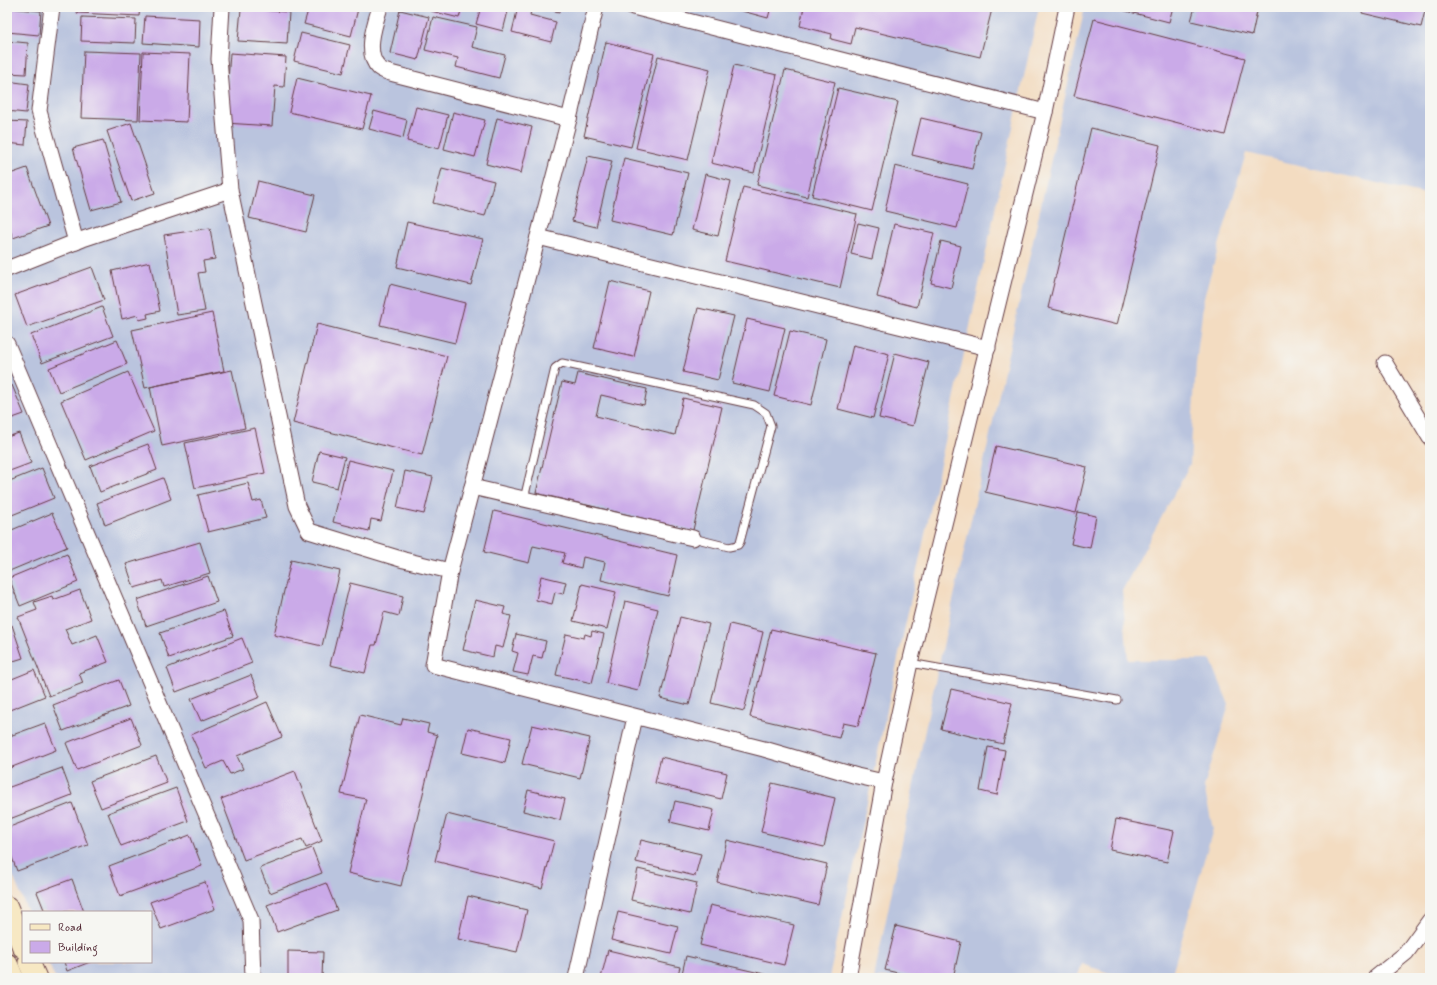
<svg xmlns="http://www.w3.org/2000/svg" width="1437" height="985" font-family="Mynerve,sans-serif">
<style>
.industrial{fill:#bac4de}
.building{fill:#caaae8}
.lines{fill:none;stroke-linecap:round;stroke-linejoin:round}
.lane-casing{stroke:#633b42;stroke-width:9}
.street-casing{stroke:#633b42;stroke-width:17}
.secondary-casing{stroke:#633b42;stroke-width:23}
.lane{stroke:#fff;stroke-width:7}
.street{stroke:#fff;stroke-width:15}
.secondary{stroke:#f7e8c3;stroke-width:21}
</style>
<rect width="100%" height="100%" fill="#f6f6f2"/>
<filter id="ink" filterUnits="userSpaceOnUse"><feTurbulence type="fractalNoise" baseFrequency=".025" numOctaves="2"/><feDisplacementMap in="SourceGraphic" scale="8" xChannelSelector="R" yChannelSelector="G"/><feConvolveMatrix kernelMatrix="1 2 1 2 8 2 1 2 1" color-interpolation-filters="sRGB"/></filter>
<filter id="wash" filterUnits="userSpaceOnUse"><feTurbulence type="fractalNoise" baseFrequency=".012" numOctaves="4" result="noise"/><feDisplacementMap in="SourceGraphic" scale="16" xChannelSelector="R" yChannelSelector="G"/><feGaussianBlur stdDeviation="0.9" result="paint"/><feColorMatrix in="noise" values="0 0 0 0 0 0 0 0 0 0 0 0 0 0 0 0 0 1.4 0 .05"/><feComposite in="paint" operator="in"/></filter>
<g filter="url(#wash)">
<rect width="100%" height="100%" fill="#f3dcc1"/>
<g class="industrial">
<polygon points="7,7 1039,7 829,978 55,978 48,962 151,962 151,912 28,912 7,862"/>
<polygon points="1085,7 1430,7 1430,195 1246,153 1204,297 1196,364 1190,464 1122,591 1128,660 1211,660 1229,705 1204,787 1213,829 1171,977 1124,978 1082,964 1077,978 874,978 933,691"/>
</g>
<g id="blocks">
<g class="building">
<polygon points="78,7 140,7 139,16 77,13"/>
<polygon points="309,7 351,7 358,9 351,36 304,24"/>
<polygon points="432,7 462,7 459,18 431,11"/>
<polygon points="481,7 509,7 503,31 476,24"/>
<polygon points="518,7 532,7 530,15 556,22 551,42 512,32"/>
<polygon points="539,7 560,7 559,12"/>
<polygon points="727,7 771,7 768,18"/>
<polygon points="804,7 986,7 992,9 980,57 855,27 851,44 831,39 832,34 800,26"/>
<polygon points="1110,7 1173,7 1169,22"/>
<polygon points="1195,7 1258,7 1252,35 1191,21"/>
<polygon points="1363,7 1426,7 1421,27 1362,13"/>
<polygon points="7,8 41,11 39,35 7,32"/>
<polygon points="241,9 289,12 287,44 238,41"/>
<polygon points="400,10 429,17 418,60 390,53"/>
<polygon points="145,16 200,19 199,47 143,43"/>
<polygon points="82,17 136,19 135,43 81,41"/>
<polygon points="433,17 477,27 472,47 505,55 499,78 456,67 458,58 425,50"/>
<polygon points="1094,19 1245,58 1225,135 1074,96"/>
<polygon points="301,33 350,45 343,73 294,61"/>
<polygon points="7,41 28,43 26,74 7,73"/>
<polygon points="606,42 654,54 631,147 584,136"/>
<polygon points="84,51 141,53 138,120 81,118"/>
<polygon points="143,52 190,54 187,122 140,120"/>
<polygon points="230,53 286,57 284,87 275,86 272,126 225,123"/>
<polygon points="658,56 710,69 688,160 636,148"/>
<polygon points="734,65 777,75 754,173 711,163"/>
<polygon points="785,70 835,82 807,197 757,185"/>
<polygon points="297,78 371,96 362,129 289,112"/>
<polygon points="7,81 29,84 26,113 7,111"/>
<polygon points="838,88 898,102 872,211 812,196"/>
<polygon points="416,107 448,115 439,149 407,141"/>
<polygon points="374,111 407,120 403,138 369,129"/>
<polygon points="453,112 485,120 475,157 444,149"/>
<polygon points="497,118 532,127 521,173 486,164"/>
<polygon points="921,118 981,132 972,169 912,155"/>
<polygon points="7,121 27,122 25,145 7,143"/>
<polygon points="131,123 155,193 131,201 107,131"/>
<polygon points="1091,128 1160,145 1117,325 1048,308"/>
<polygon points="103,140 121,202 91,210 73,148"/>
<polygon points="588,156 612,161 596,227 572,221"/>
<polygon points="624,158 688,173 673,235 610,220"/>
<polygon points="895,166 968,184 957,228 885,211"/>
<polygon points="27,168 48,226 13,238 7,222 7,175"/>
<polygon points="442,168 494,181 485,216 433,203"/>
<polygon points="705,174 731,181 718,236 692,230"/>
<polygon points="258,181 315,195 306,232 249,218"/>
<polygon points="743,187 857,214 840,288 725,261"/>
<polygon points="407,222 483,239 471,285 397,267"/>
<polygon points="858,223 879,228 872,259 851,254"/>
<polygon points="894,224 934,233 917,307 877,297"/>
<polygon points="210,228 215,259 203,261 205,272 198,273 205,311 177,315 164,235"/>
<polygon points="941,241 961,246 951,288 931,283"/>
<polygon points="150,262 160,311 147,314 148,318 139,320 138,315 122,319 112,271"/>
<polygon points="92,267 104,300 27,327 15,295"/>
<polygon points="610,281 649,291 634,357 594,348"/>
<polygon points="390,284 465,303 455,343 380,325"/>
<polygon points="102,307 113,336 42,363 31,335"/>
<polygon points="698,308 734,316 718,380 683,372"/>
<polygon points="212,313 224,371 145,388 132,330"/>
<polygon points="747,319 785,328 770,392 732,383"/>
<polygon points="317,324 447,356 422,455 293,423"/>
<polygon points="790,331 826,339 811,405 774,396"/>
<polygon points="117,340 127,364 59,392 49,368"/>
<polygon points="853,345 889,354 873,418 838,409"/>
<polygon points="895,353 929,362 913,426 879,418"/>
<polygon points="232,370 245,428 162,446 150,387"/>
<polygon points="128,372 154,431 86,460 61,401"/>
<polygon points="578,373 647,389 644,405 601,395 596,416 675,435 683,398 722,407 693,530 536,493 562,382 575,385"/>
<polygon points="12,385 24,414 7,420 7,387"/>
<polygon points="255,428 265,473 195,488 185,443"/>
<polygon points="19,433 31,463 7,472 7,437"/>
<polygon points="148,444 157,470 100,492 90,466"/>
<polygon points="996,446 1087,467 1076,513 985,492"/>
<polygon points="319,451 345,457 337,488 312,482"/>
<polygon points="348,460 393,471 381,521 371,519 369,531 333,522"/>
<polygon points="42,468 54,498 7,517 7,482"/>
<polygon points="405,471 433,477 424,514 397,508"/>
<polygon points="163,478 171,499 105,525 97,503"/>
<polygon points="248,483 253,502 261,500 266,518 208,532 198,495"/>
<polygon points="494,511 677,555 668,596 601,580 605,562 583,557 581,568 562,563 565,553 533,546 529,563 484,552"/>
<polygon points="1078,512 1096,516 1090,548 1071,544"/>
<polygon points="52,513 67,547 7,572 7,532"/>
<polygon points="200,542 210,573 164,587 162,580 134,588 126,564"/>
<polygon points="67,554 78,582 20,606 9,578"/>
<polygon points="291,560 340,571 322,646 274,635"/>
<polygon points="208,576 217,602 146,626 137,600"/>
<polygon points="541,576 566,582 563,594 555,592 552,604 536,600"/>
<polygon points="350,583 403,596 399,616 384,612 376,645 372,645 365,673 330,665"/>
<polygon points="582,584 616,592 607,629 573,621"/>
<polygon points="80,590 91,619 65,629 72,645 97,635 108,662 79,673 83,683 49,696 18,617 37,610 34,602 52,596 53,600"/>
<polygon points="475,600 505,607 503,614 511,616 503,648 495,646 493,657 463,650"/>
<polygon points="625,601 658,609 638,691 606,683"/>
<polygon points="224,611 233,636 169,658 160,633"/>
<polygon points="680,617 709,624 689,705 660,698"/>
<polygon points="730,624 763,632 744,711 711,703"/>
<polygon points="12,625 23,658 7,663 7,626"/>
<polygon points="771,629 876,653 858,726 843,723 839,738 750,717"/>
<polygon points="592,631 604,634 592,683 556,675 566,634 584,638 585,634 591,636"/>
<polygon points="516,634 546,641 542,658 533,656 528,675 513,672 518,653 512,651"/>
<polygon points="242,638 252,663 176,692 167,668"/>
<polygon points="34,670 45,696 7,711 7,681"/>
<polygon points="251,675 260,697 201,721 191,699"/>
<polygon points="119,680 129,706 63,731 53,705"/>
<polygon points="951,689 1012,703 1003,744 941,729"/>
<polygon points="267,702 282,737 237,756 243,769 230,774 223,761 206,768 191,735"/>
<polygon points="360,715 401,725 403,718 429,724 427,732 437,735 401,886 348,873 366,799 341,794"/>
<polygon points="131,718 142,745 77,770 66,743"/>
<polygon points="45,723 56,750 7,769 7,737"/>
<polygon points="532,725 590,738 580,778 522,764"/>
<polygon points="468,728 511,738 505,763 462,753"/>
<polygon points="988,747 1005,750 997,795 980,791"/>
<polygon points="156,756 167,783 101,808 90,781"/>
<polygon points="661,757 727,773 721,799 655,783"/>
<polygon points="62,768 72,795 7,820 7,788"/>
<polygon points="295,771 322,841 306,848 302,839 244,860 221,799"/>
<polygon points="772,783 835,798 824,847 761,832"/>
<polygon points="176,788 188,821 121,846 108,813"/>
<polygon points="528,790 565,799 560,820 523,811"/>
<polygon points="675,801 714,810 709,831 670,822"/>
<polygon points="72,803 88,845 17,871 7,844 7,828"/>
<polygon points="447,814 554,841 542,888 435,861"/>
<polygon points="1116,819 1174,831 1167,862 1110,850"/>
<polygon points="190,835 202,866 120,896 109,866"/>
<polygon points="641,840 701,854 695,876 636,862"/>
<polygon points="727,840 827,864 818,905 717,882"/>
<polygon points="312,848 322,873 270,893 260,868"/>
<polygon points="638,869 697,883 690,914 631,900"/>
<polygon points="72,879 84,912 45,912 37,892"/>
<polygon points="205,882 215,909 161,929 150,902"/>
<polygon points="326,883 337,910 277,932 267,905"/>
<polygon points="468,896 527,910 517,952 458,939"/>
<polygon points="710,905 794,925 784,965 700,945"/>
<polygon points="618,912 678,926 671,954 611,940"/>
<polygon points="896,926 961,942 953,978 919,978 885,970"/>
<polygon points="608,950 680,967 677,978 601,978"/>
<polygon points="288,951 323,952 322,978 288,978"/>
<polygon points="686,956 777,977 777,978 681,978"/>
<polygon points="64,962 90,962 67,971"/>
</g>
</g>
</g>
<g filter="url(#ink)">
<use href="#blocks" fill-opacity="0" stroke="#633b42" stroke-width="1"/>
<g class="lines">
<defs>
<g id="lane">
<polyline points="524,499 555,368 562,363 754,405 766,413 771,426 740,542 738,545 729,547 693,538"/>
<polyline points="910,663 1117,700"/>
</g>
<g id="street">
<polyline points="52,7 39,111 76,242"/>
<polyline points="222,7 219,59 230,190"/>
<path d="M380,7c-5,16 -16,47 -1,61 4,3 11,5 15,6l175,45"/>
<polyline points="633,7 1045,112"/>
<polyline points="538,237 988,348"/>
<polyline points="7,269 83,239 230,190 297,506 309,531 404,560 450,571 433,665 764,749 857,776 884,782"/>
<polyline points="7,344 251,920 253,978"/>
<polyline points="1385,363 1430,438"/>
<polyline points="472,487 693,538"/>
<polyline points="450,571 569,119 596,7"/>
<polyline points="576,978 635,717"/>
<polyline points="848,978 884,782 910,663 1045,112 1067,7"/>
<polyline points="1375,978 1406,953 1430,920"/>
</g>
<g id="secondary">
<polyline points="7,907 23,947"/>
<polyline points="29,962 36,978"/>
<polyline points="7,964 13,978"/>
</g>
</defs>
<use href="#lane" class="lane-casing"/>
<use href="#street" class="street-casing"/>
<use href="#secondary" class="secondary-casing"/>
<use href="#lane" class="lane"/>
<use href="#street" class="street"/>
<use href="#secondary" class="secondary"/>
</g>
</g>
<rect width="1437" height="985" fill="none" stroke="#f6f6f2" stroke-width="24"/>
<rect x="22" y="911" width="130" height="52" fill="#f6f6f2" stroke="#b1a0a2"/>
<rect x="30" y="924" width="20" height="6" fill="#f7e8c3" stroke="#b1a0a2"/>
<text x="58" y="931" font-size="12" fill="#4a1f2b">Road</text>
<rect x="30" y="941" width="20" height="12" fill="#caaae8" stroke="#b1a0a2"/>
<text x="58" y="951" font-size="12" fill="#4a1f2b">Building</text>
</svg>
